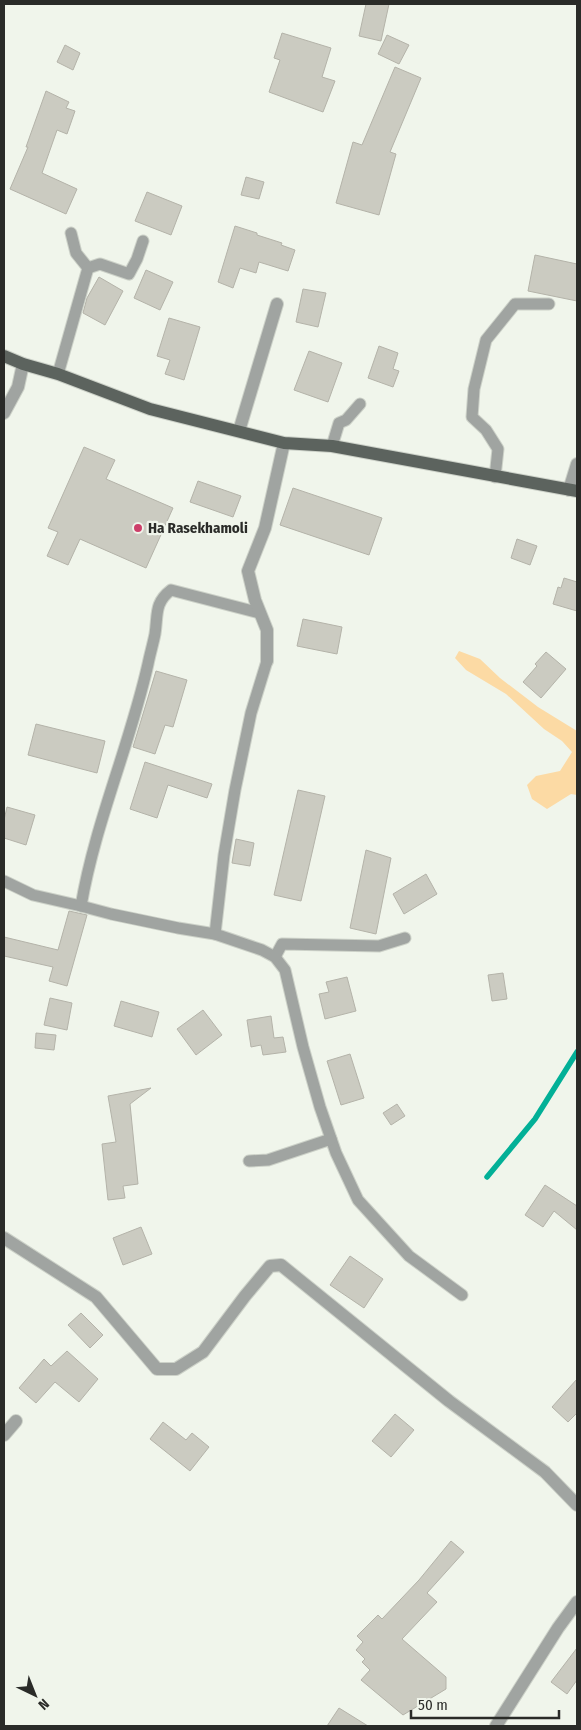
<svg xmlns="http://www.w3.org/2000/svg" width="581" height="1730" font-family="'Fira Sans Condensed',sans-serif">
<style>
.green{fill:#fcdaa4}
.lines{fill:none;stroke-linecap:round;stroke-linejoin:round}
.stream{stroke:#02b097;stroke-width:5.5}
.building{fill:#cbcbc1;stroke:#b4b3a9}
.service-casing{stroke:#ccd1c8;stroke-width:13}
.minor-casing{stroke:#ccd1c8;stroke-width:14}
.primary-casing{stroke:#ccd1c8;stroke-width:14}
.service{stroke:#a0a4a1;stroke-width:11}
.minor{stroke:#a0a4a1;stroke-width:12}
.primary{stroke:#5c635e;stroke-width:12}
.poi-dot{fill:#cd3f6a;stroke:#f0f5eb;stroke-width:2}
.labels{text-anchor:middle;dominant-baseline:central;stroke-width:4.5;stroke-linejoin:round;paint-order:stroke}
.poi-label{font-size:15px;font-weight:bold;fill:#2a2b28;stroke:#f0f5eb;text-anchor:start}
</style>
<rect width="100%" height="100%" fill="#f0f5eb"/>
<polygon class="green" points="459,651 480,659 500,678 538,707 577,731 577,795 571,794 547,809 532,799 527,785 536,776 560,771 572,752 562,741 544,729 506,694 466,670 455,658"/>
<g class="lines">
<polyline class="stream" points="487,1177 535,1119 577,1052"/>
</g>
<g class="building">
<polygon points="366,4 389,4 381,41 359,36"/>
<polygon points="282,33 331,48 322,77 335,81 323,112 269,92 280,60 274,58"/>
<polygon points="387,35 409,45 399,64 378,54"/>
<polygon points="65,45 80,53 73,70 57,62"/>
<polygon points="395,67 421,78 390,152 396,154 379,215 336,203 353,142 362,145"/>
<polygon points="46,91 69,102 66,108 75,111 67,134 57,130 42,173 77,189 66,214 10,189 28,147 26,147"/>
<polygon points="246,177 264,182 259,199 241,195"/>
<polygon points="147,192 182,206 171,235 135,221"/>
<polygon points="235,226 257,233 257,235 282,243 281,245 295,250 288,271 259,262 256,273 240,268 233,288 218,282"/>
<polygon points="535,255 577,264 577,301 528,291"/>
<polygon points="146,270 173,282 160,310 134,298"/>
<polygon points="99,277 123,291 105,325 83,313 87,298"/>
<polygon points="303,289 326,293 318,327 296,322"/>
<polygon points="169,318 200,327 184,380 165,374 170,360 157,356"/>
<polygon points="379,346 398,353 393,369 399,371 393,387 368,378"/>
<polygon points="309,351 342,363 328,402 294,390"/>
<polygon points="84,447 115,460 106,479 173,508 146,568 80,539 68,565 47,556 58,532 48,528"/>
<polygon points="198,481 241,496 233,517 190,502"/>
<polygon points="293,488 382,518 369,555 280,525"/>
<polygon points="517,539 537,546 530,565 511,558"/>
<polygon points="564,578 577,582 577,611 553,604 558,587 561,588"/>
<polygon points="303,619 342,627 337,654 297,646"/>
<polygon points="546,652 566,669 541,698 523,682 537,666 535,664"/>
<polygon points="156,671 187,680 173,727 165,725 155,754 133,747"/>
<polygon points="36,724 105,741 97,773 28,755"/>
<polygon points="145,762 212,784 207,798 168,785 157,818 130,809"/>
<polygon points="298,790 325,796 301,901 274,895"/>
<polygon points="7,807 35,815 26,845 4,838 4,820"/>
<polygon points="236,839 254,843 250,866 232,863"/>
<polygon points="366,850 391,858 376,934 350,928"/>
<polygon points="426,874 437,894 404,914 393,894"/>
<polygon points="69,911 87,915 67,986 49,981 53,967 4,956 4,937 58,950"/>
<polygon points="503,973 507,999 492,1001 488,975"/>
<polygon points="347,977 356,1011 325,1019 319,994 329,992 326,982"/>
<polygon points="50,998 72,1003 67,1030 44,1025"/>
<polygon points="121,1001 159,1012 152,1037 114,1026"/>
<polygon points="203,1010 222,1035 196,1055 177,1029"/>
<polygon points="271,1016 274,1038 283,1037 286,1052 263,1055 261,1045 251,1047 247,1020"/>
<polygon points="36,1033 56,1035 54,1050 35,1048"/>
<polygon points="350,1054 364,1098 341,1105 327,1061"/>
<polygon points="151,1088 130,1104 138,1184 123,1186 125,1198 108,1200 102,1144 116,1142 108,1096"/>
<polygon points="397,1104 405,1116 391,1125 383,1113"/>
<polygon points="545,1185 577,1206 577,1230 554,1211 543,1227 525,1215"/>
<polygon points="141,1227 152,1254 123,1265 113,1238"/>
<polygon points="350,1256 383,1279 364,1308 330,1285"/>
<polygon points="81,1313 103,1335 90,1348 68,1325"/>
<polygon points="67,1351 98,1379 79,1402 55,1382 36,1403 19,1388 44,1359 51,1366"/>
<polygon points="577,1379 577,1413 568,1422 552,1407"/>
<polygon points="395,1414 414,1430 391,1457 372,1441"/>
<polygon points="163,1422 186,1440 192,1433 209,1447 190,1471 150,1439"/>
<polygon points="451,1541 464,1552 427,1593 437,1602 402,1639 446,1677 446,1689 403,1715 361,1680 370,1670 362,1662 365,1659 356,1650 363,1642 357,1636 378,1615 382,1619 419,1580"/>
<polygon points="577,1648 577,1680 567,1694 551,1682"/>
<polygon points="339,1708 368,1726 327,1726"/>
</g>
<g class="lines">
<defs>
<g id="service">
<polyline points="71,233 76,253 88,268"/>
<polyline points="88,268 100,264 129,274 137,259 143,241"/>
<polyline points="58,374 88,268"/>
<polyline points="332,446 339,423 346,420 360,404"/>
<polyline points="495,477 498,449 486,430 472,417 474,389 486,340 515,304 549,304"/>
<polyline points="4,881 33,895 81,906 111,914 178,928 215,934 262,950 275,957 285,970 303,1047 320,1107 336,1153 358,1200 409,1256 462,1295"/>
<path d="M81,906c14,-83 49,-161 67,-242 2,-10 5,-20 7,-30 3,-19 -1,-31 16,-44l89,23"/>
<polyline points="215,934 224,855 235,790 251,713 267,661"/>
<polyline points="275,957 282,944 379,946 405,938"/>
<polyline points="249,1161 268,1160 331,1139"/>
</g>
<g id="minor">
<polyline points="4,413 18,387 23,364"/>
<polyline points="239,431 277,304"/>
<polyline points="569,490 577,464"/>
<polyline points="267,661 267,630 255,600 248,571 265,528 284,443"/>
<polyline points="4,1238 96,1297 157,1369 176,1369 203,1352 245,1296 270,1266 281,1265 449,1401 545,1472 577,1505"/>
<polyline points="4,1435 16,1421"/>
<polyline points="496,1726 558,1628 577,1602"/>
</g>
<polyline id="primary" points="4,356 23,364 58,374 150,409 284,443 332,446 577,491"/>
</defs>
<use href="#service" class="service-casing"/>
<use href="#minor" class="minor-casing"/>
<use href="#primary" class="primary-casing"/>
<use href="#service" class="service"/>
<use href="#minor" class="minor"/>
<use href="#primary" class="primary"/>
</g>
<circle class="poi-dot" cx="138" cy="528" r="5"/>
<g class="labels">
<g class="poi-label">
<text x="148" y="528">Ha Rasekhamoli</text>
</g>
</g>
<rect width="581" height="1730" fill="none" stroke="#2a2b28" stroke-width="10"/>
<g transform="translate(35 1695) rotate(137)" stroke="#f0f5eb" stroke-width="4" paint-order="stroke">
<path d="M0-4L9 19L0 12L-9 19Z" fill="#2a2b28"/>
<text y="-8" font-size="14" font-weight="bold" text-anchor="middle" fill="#2a2b28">N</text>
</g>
<path d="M411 1710v8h148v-8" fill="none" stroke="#2a2b28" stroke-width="2.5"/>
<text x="418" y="1710" font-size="15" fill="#2a2b28" stroke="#f0f5eb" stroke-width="4" paint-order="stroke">50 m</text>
</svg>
